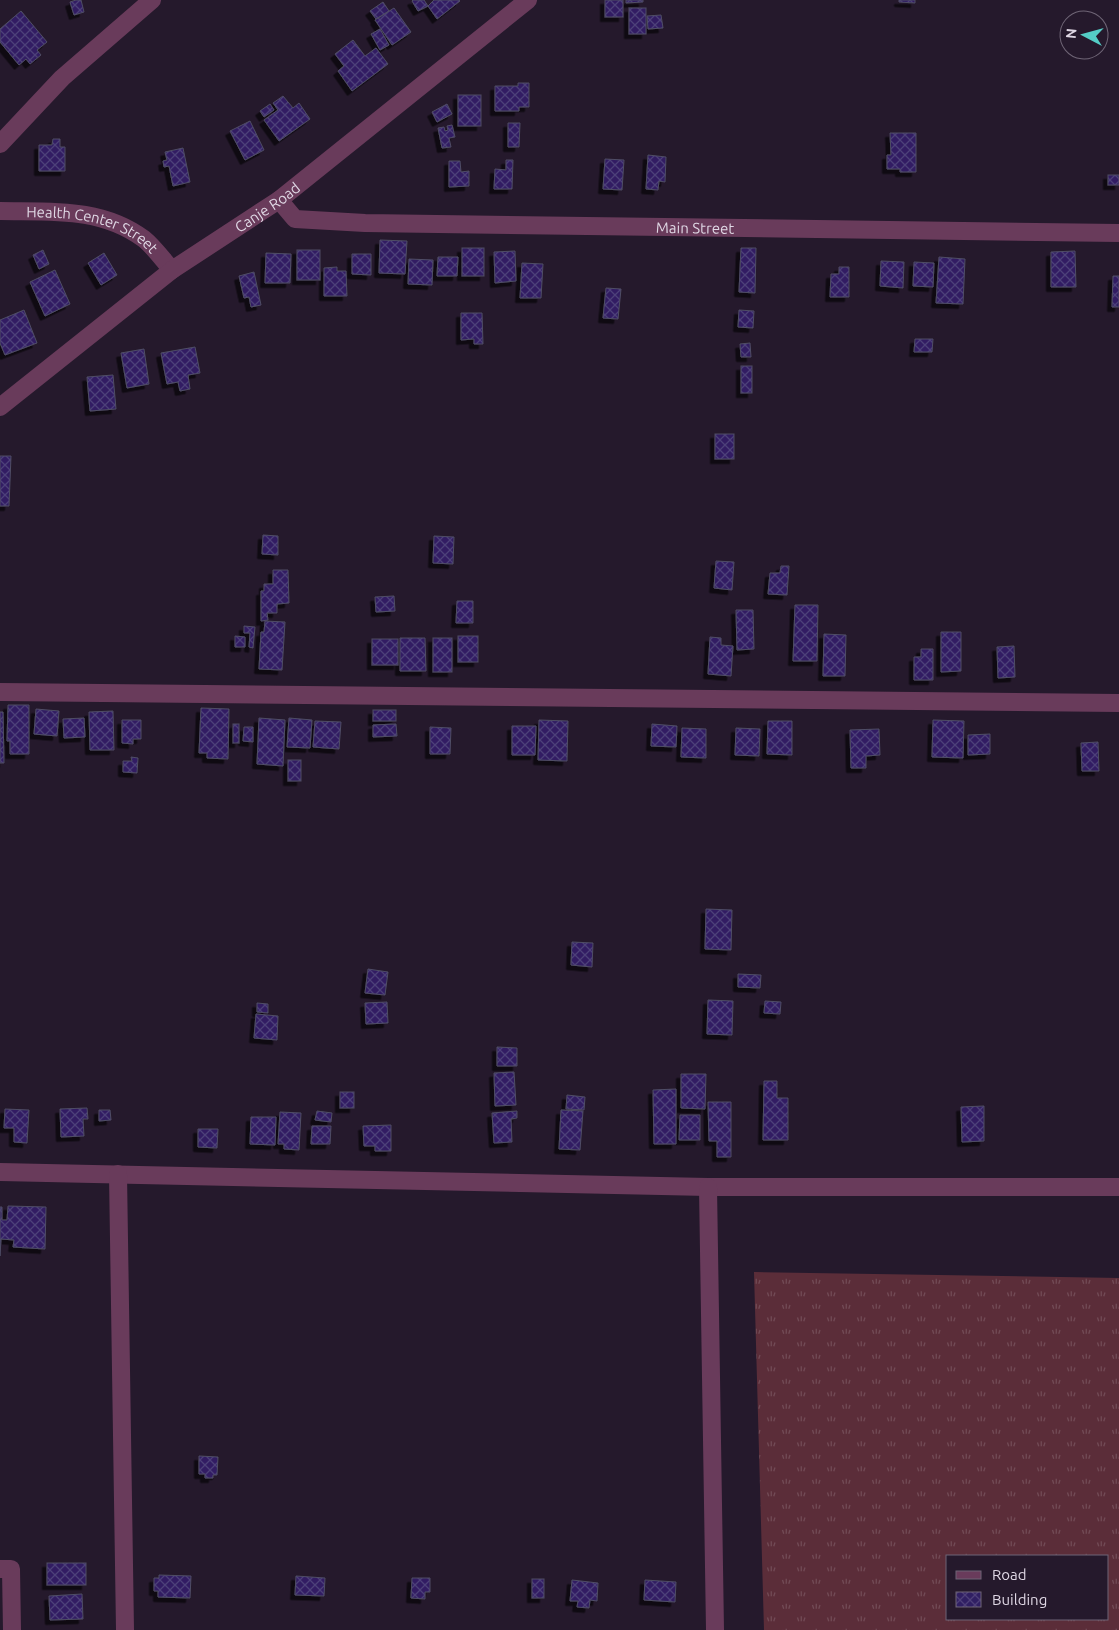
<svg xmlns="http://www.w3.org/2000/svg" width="1119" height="1630" font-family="Ubuntu,sans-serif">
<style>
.grass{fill:url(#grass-tufts);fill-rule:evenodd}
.building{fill:url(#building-cross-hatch);stroke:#4f4d65;filter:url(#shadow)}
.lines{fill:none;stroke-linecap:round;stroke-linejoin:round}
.minor{stroke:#693b5b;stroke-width:18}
.labels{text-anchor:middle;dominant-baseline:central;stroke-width:4.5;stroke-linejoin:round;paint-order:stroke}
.street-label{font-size:15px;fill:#dfd7e4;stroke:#25192c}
</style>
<defs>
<pattern id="grass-tufts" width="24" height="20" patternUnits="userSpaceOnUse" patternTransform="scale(1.25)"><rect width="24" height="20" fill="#5b2d39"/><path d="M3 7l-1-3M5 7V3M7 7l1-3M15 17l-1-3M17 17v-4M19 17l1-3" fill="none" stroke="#724b56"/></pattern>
<pattern id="building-cross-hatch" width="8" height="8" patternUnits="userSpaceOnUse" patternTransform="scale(1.25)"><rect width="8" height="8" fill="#301f63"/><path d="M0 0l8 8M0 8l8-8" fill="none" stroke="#4e3f79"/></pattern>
<filter id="shadow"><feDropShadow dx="-4.5" dy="4.5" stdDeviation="0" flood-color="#0009"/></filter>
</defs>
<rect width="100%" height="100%" fill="#25192c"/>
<path class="grass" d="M754,1272l365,6v352h-355zM948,1556h160v63h-160z"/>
<g class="building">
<polygon points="76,0 81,0 84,12 74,15 70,2"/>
<polygon points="413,0 424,0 428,6 418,11 412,1"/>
<polygon points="434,0 459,0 460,1 437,19 428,6"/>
<rect x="605" y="0" width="18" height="17"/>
<polygon points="626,0 643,0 643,2 626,3"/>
<polygon points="899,0 915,0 915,3 899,2"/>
<polygon points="383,2 389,11 376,19 370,11"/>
<polygon points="394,8 411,32 392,45 375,20"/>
<rect x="629" y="8" width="17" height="26"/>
<polygon points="21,11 47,42 37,50 41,55 30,64 26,59 19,65 0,42 0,29"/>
<polygon points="661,15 663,28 648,29 647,16"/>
<polygon points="380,29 389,45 380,50 371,34"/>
<polygon points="353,40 365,56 376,48 388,64 352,91 338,71 344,66 335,54"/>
<polygon points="518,83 529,83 529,107 519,107 519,111 495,111 495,86 518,86"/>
<rect x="458" y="95" width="23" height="31"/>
<polygon points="283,96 293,108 299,103 310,119 279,141 264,120 278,110 273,103"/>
<polygon points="270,104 274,110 264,117 260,111"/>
<polygon points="447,104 452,114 437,122 432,112"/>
<polygon points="250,121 264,150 245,160 230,131"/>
<polygon points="508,123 520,123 519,147 508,147"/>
<polygon points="452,125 455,137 449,138 451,147 442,148 438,128 444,127 445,131 448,130 447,126"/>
<polygon points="890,133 916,133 916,172 900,172 900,169 887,169 887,155 891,155"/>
<polygon points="53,139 60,139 60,147 65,147 65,171 39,171 39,145 52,145"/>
<polygon points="183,148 190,182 173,186 169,166 164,167 163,161 167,160 165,152"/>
<polygon points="648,155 666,157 665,182 659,181 658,190 646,189"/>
<polygon points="605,159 624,160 622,190 603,189"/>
<polygon points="506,160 513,160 512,189 494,189 495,169 506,170"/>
<polygon points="449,161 460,161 461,172 469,171 469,186 449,187"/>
<rect x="1108" y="175" width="11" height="10"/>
<polygon points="380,240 407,241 405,274 379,273"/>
<rect x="462" y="248" width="22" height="28"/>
<polygon points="741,248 756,248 755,293 739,292"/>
<polygon points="43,250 49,264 39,269 33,255"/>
<rect x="297" y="250" width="23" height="30"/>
<polygon points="515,251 516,281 495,283 494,252"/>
<polygon points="1075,251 1076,287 1051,287 1051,252"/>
<polygon points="104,253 117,275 101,285 88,263"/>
<polygon points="266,253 291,254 290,283 265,283"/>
<polygon points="352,254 371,254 371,275 352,274"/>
<polygon points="438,257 458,257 457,276 437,276"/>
<polygon points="939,257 965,259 963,304 936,303"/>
<polygon points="409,259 433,260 432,285 408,284"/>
<polygon points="881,261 904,262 903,288 880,286"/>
<polygon points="914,262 934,263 933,287 913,286"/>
<polygon points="522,263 543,264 541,298 520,298"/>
<polygon points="337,267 337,271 346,271 347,296 324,296 324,268"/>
<polygon points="839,267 849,267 849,297 830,297 831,274 839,274"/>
<polygon points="55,270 70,304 45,316 30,282"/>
<polygon points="254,272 261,305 251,307 249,297 244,298 239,276"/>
<polygon points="1113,276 1119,276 1119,307 1112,307"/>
<polygon points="606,288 621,289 618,319 603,318"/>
<polygon points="24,310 37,343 5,355 0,343 0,320"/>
<polygon points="739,310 754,311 753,328 738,327"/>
<polygon points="461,313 482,313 483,344 474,344 474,339 461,340"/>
<polygon points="915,339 933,339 932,352 914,352"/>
<polygon points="750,343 751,357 741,357 740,344"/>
<polygon points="195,347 200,373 188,375 190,389 180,391 178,382 167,384 161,353"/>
<polygon points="144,349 149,384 127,388 121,353"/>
<rect x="741" y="366" width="11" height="27"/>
<polygon points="113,375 116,409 90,411 87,377"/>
<rect x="715" y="434" width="19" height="25"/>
<polygon points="0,456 11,456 9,506 0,506"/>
<polygon points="263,535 278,536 278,555 262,554"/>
<polygon points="434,536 454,537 453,564 433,563"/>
<polygon points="716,561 734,562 732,590 714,588"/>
<polygon points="781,566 789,566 787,595 768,594 770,573 780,573"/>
<polygon points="273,570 288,570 289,603 277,604 277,613 267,613 268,620 261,621 261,591 264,591 264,584 273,584"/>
<polygon points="394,596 395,611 376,612 375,597"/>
<polygon points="457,601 473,601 473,623 456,623"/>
<polygon points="795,605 818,605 817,661 793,661"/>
<polygon points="736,610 753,610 754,649 737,650"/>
<polygon points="265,621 285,622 282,670 259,669 261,632 264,632"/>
<polygon points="244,626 255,627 253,648 249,647 250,633 244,633"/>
<polygon points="941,632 961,632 961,671 941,672"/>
<polygon points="824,634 846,635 845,676 823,676"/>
<polygon points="235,636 245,637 245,647 235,647"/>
<rect x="458" y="636" width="20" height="26"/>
<polygon points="710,637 721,638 721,645 733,646 731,676 708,674"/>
<polygon points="400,638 425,638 426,671 400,671"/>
<rect x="433" y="638" width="19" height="34"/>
<rect x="372" y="639" width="26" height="26"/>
<polygon points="1014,646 1015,677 998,678 997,647"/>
<polygon points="921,649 933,649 933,680 914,680 914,657 921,657"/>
<polygon points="8,705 29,705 29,754 10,754 10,741 7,741"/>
<polygon points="201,708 229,709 228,759 207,758 207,753 199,753"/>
<polygon points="36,709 59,711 57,736 34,734"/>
<rect x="373" y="710" width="23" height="11"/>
<polygon points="113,711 114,750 90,750 89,712"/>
<polygon points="0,712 3,712 4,763 0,763"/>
<polygon points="84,718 85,737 64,738 63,719"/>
<polygon points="259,718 285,720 283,766 257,764"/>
<polygon points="289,718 312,720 310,748 287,747"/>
<polygon points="122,720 141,720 141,739 133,739 133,744 122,743"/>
<polygon points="539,720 568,721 567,761 538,760"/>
<polygon points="933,720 964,721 963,758 932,757"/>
<polygon points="315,721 341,722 339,749 313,747"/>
<polygon points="768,721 792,721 792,755 767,754"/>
<rect x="233" y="724" width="6" height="19"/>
<polygon points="396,724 397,736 373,737 373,725"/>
<polygon points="652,724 677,726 676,747 651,746"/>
<polygon points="512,726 536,726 535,755 512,755"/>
<polygon points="244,727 253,727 253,742 243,741"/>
<polygon points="430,727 451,728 450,754 430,754"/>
<polygon points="682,728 706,729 706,758 681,757"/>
<polygon points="736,728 760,729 759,756 735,755"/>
<polygon points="879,729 880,755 866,756 866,768 851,768 850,730"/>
<polygon points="990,734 990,754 968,755 968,735"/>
<polygon points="1098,742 1099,771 1082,771 1081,743"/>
<polygon points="131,757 138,758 137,773 123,772 123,761 132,761"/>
<rect x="288" y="760" width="13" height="21"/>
<polygon points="706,909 732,910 731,950 705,949"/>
<polygon points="572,942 593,943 592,967 571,965"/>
<polygon points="368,969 388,972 385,995 365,993"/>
<polygon points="738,974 761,975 760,988 738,987"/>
<polygon points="708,1000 733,1001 732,1035 707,1034"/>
<polygon points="765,1001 781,1002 780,1014 764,1013"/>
<polygon points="387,1002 388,1023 366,1024 365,1003"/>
<polygon points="257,1003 268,1004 268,1013 257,1012"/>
<polygon points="256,1014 278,1016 277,1040 254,1038"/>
<polygon points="497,1047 517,1048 517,1066 497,1066"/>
<polygon points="514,1072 516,1105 495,1106 494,1073"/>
<polygon points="681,1074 706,1074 705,1109 681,1108"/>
<polygon points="764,1081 777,1081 777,1098 788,1098 788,1140 763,1140"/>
<polygon points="676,1089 676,1144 654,1144 653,1090"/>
<rect x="340" y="1092" width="14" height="16"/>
<polygon points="567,1095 585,1097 584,1110 566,1109"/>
<polygon points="708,1102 731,1102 731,1157 717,1157 717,1141 709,1141"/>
<polygon points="984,1106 984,1141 962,1142 961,1107"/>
<polygon points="87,1108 88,1119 83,1119 84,1136 61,1137 60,1109"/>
<polygon points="5,1109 29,1110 27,1143 14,1142 14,1128 4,1128"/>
<polygon points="99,1110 110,1110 111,1120 99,1121"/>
<polygon points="561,1110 583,1111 580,1150 559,1149"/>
<polygon points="317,1111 332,1113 331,1122 315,1120"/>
<polygon points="517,1111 517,1118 511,1119 512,1142 494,1143 492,1113"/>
<polygon points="280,1112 301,1113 299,1150 284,1149 284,1144 278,1144"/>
<polygon points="680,1115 700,1115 700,1140 679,1140"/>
<polygon points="251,1117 276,1117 275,1145 250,1144"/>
<polygon points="391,1125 391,1151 375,1151 375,1146 364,1146 363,1126"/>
<polygon points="312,1126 331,1126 330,1144 311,1144"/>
<polygon points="198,1129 218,1129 217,1148 198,1147"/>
<polygon points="8,1206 46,1207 45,1249 13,1247 14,1240 1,1239 0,1256 0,1207 2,1207 2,1220 7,1220"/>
<polygon points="199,1456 218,1457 217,1475 213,1475 213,1478 205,1478 205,1474 199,1474"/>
<rect x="47" y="1563" width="39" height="22"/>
<polygon points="159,1575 191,1576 190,1598 158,1597 158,1591 154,1591 154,1578 159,1578"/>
<polygon points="296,1576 325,1578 324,1596 295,1595"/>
<polygon points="412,1578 430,1578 430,1592 425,1592 425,1599 411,1598"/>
<rect x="532" y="1579" width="12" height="19"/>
<polygon points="572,1580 598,1583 597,1601 590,1600 589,1608 577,1607 578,1601 570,1601"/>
<polygon points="645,1580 676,1582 675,1602 644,1600"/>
<polygon points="82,1594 83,1619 50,1620 49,1596"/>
</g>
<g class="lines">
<g class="minor">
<polyline points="0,144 62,78 152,0"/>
<path id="s1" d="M279,200l16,19 70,4 754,10"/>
<path id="s2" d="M0,211c51,1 101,-4 144,28 10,8 19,21 28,31"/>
<path id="s3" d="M0,407l172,-137 107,-70 249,-200"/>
<polyline points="0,692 1119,703"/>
<polyline points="0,1172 708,1187 1119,1187"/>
<polyline points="118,1174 125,1630"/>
<polyline points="708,1187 715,1630"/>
<polyline points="0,1569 11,1569 12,1630"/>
</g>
</g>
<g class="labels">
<g class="street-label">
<text stroke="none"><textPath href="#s3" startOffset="334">Canje Road</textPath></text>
<text stroke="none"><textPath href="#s1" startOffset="425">Main Street</textPath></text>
<text stroke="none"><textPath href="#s2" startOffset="96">Health Center Street</textPath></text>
</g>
</g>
<rect x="946" y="1555" width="162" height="65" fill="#25192c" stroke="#6f6576"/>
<rect x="956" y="1571" width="25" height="8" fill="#693b5b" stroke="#6f6576"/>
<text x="992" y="1580" font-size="15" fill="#dfd7e4">Road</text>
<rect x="956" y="1592" width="25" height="15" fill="url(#building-cross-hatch)" stroke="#6f6576"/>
<text x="992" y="1605" font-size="15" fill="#dfd7e4">Building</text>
<g transform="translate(1084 35) rotate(276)"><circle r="24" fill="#25192c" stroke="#6f6576"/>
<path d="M0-4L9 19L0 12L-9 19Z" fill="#54cdc6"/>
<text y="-8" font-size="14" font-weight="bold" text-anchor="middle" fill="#dfd7e4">N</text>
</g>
</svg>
